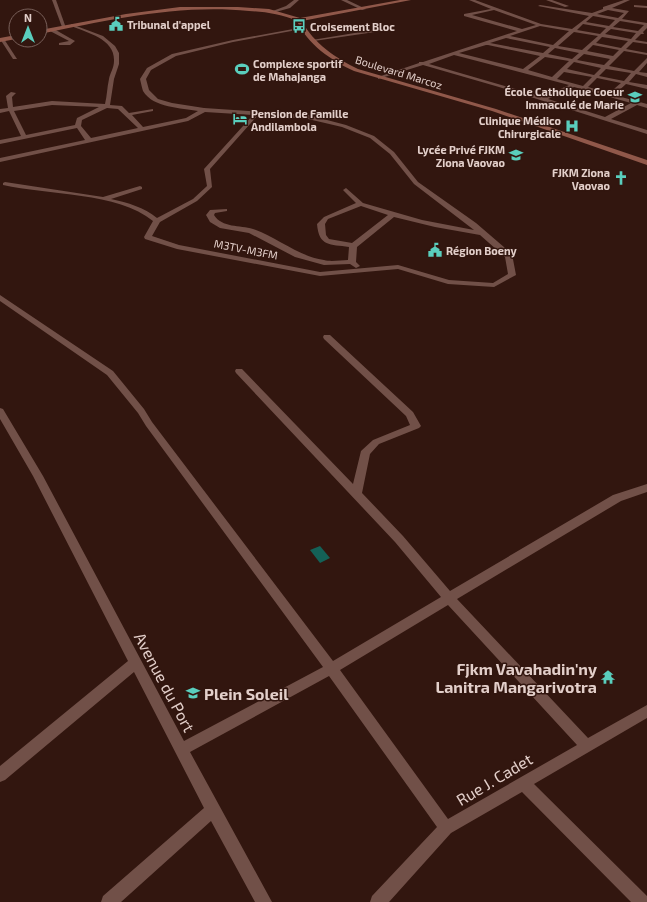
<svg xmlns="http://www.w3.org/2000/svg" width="647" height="902" font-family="'Exo 2',sans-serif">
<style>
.water{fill:#146157}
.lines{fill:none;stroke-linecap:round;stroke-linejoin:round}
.street{fill:#715048;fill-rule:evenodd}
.secondary{fill:#90584a;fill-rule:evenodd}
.labels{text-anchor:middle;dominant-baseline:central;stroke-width:3;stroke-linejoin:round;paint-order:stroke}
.far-poi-label{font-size:11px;font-weight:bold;fill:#e3cfca;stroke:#32160f;text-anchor:start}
.far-street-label{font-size:11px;fill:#e3cfca;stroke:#32160f}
.near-poi-label{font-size:16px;font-weight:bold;fill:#e3cfca;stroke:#32160f;text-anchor:end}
.near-street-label{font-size:16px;fill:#e3cfca;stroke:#32160f}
</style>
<rect width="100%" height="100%" fill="#32160f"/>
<polygon class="water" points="320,546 330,558 320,563 310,550"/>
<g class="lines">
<g class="street">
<polygon points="52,0 56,0 66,28 62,27"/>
<polygon points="294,0 299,0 290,8 272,13 270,12 286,6"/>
<polygon points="341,0 347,0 366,9 362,10"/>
<path d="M469,0h6l66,24 31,5 17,-13 -51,-10 2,-1 52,8 11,-4v-2l21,-7h6l-18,8 17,3 -7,8 25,4v5l-4,4 1,2h-3l-6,6 12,2v2l-14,-2 -7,7 21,4v2l-23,-4 -15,15 25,5 13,-13v5l-8,9 8,1v4l-11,-3 -7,8 18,3v4l-21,-5 -12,11 33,9v4l-10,-3 -26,14 36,11v4l-148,-47 -76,-22 -45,14v-2l41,-14v-1h4l94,-31 -53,-15v-2l27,-5zM494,10l42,15 -14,4 -50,-14zM608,10l16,3 -6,5 -21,-4zM593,16l22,4 -6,6 -23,-4zM620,21l24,4 -6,6 -25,-4zM583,24l23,4 -6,6 -23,-4zM540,26l29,5 -16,14 -43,-9zM611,29l25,4 -5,6 -26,-5zM574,32l24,4 -16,14 -24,-4zM602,37l26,4 -7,7 -25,-5zM506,38l44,9 -7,6 -53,-10zM486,45h2l52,11 -17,13 -64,-16zM593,45l26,5 -6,6 -26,-5zM555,48l24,5 -7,6 -24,-5zM584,54l26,5 -6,6 -27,-5zM454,55l115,30 -26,12 -114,-33zM545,57l24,4 -17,16 -24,-7zM574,62l27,6 -7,7 -27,-6zM606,69l25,4 -7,8 -25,-5zM564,72l28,5 -9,9 -26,-7zM597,78l24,5 -12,10 -21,-6zM574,87l57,16 -26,14 -57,-18z"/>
<polygon points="546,0 552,0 569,6 565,7"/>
<polygon points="634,5 647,6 647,8 634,7"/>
<path d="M71,24l32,12 12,10 4,7v11l-5,15 -4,26 12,1 7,7 24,-4v2l-21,4 11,12 43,-9 12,-7c-16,-3 -45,-3 -55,-20 -1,-3 -2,-8 -3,-12l7,-11 25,-14 61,-14 71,-13 -2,2 -69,13 -57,14 -25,14 -5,9 3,11 9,9 14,4 32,5 104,7 38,10 28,11 20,16 24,30 58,41 36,31 4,21 -22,12 -46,-3 -50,-15 -78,7 -143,-27 -32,-10 -1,-2 9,-16c-35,-29 -106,-26 -150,-36v-2l2,-1 98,15 37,-11 2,1v2l-31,10c17,4 33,8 46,19l36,-19 14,-13 -3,-17 49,-54 -48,-3 -17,9 -188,41v-4l85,-18 -8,-12 -77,16v-4l21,-4 -12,-25 -9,2v-4l8,-1 -2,-12 5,-4 5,1 -4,4 1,10 39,-6 53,3c2,-8 2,-16 4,-25 1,-6 5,-11 5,-18 1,-22 -26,-28 -43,-35zM52,105l47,2 -22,11 -2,7 -49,10 -12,-24zM107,108l11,1 20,19 -47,10 -10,-12 1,-6zM258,115l50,4 34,8 28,11 20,16 24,30 60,46 -52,-10 -59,-17 -17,-15 -3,2 13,13 -32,14 -7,7c2,23 13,20 32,23l-1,13c-7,0 -17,2 -24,0 -27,-4 -47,-23 -71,-31 -13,-4 -31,-1 -39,-14l1,-2 12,-2v-2l-17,1 -4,5 4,7 10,6 29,5 46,24 29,8 26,-1 6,4 4,-2 -4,-4 1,-15 37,-30 41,10 45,8 25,22 3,17 -15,9 -44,-3 -51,-15 -78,7 -141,-27 -27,-9 8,-14 37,-21 15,-14 -2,-18zM361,206l27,9 -36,28 -23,-4 -3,-4 -1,-11 3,-5z"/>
<polygon points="50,29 54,29 75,41 70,45 59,45 59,43 69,41 50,31"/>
<polygon points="373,30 375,32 314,41 312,40"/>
<polygon points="0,39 4,39 17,59 13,59"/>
<path d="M0,295l113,76 31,38 8,13 181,239 108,-64 -46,-55 -159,-169 -1,-2 1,-2h6l111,115 8,-33 12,-11 37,-15 -4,-9 -82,-77 -1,-2 1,-2h6l83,77 8,14 -2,2 -40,16 -9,10 -8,39 41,43 47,55 163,-96 34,-11v8l-26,9 -164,98 131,139 59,-33v13l-113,66 113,112v6h-16l-109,-110 -71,41 -62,69h-19l2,-6 65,-69 -108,-151 -139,76 82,150h-17l-44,-81 -90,81h-20l2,-6 101,-88 -70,-136 -129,108 -5,2v-16l128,-105 -95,-185 -33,-57v-11l3,1 40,67 141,265 139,-74 -177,-241 -8,-13 -31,-38 -107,-74zM448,605l129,140 -129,74 -108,-149z"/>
</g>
<g class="secondary">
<path d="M400,0h11l-109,21c11,22 35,38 56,48l138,40 151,51v5l-155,-54 -138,-40c-22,-10 -47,-27 -57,-50 -15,-7 -32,-9 -48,-10 -71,-7 -140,9 -209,23v-4l86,-16 54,-7h58l31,2 31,9z"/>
<polygon points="16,35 16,39 0,42 0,38"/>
</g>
</g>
<defs>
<symbol id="civic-bare" viewBox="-9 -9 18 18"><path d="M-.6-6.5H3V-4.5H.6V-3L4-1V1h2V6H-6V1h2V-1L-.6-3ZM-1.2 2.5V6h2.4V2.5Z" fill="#5acebd" stroke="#32160f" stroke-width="2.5" paint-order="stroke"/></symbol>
<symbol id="bus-bare" viewBox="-9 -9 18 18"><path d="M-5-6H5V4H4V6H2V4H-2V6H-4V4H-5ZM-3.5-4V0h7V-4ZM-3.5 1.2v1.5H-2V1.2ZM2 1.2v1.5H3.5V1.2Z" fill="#5acebd" stroke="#32160f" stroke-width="2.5" paint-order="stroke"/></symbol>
<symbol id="stadium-bare" viewBox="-9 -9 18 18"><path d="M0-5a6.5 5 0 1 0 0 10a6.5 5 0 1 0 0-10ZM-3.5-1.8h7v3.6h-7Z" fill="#5acebd" stroke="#32160f" stroke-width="2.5" paint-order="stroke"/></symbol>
<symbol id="school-bare" viewBox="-9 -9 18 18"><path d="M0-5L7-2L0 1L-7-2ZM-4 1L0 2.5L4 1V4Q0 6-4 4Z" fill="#5acebd" stroke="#32160f" stroke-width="2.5" paint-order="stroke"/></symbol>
<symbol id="hotel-bare" viewBox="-9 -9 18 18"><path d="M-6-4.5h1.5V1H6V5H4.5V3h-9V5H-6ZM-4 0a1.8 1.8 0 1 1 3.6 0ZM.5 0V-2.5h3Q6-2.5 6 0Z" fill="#5acebd" stroke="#32160f" stroke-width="2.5" paint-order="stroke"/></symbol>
<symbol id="hospital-bare" viewBox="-9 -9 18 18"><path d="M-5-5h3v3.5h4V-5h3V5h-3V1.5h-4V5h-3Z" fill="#5acebd" stroke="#32160f" stroke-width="2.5" paint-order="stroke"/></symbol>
<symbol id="church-bare" viewBox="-9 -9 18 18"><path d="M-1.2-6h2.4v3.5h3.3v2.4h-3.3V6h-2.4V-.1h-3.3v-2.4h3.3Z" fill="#5acebd" stroke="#32160f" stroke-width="2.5" paint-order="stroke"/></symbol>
<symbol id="temple-bare" viewBox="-9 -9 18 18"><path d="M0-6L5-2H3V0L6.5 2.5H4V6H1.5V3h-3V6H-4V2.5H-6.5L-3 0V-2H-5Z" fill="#5acebd" stroke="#32160f" stroke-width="2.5" paint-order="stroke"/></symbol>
</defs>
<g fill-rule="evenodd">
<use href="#civic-bare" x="106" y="14" width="20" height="20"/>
<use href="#bus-bare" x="289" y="16" width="20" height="20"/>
<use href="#stadium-bare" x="232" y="59" width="20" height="20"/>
<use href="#school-bare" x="625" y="87" width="20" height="20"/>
<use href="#hotel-bare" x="230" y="109" width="20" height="20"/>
<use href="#hospital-bare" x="562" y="116" width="20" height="20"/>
<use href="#school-bare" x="506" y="145" width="20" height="20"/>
<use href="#church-bare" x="611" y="168" width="20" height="20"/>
<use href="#civic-bare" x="425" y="240" width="20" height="20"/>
<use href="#temple-bare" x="598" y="667" width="20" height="20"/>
<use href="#school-bare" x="183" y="683" width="20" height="20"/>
</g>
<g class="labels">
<g class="far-poi-label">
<text x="127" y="24">Tribunal d'appel</text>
<text x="310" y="26">Croisement Bloc</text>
<text x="253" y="63">Complexe sportif<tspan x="253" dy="13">de Mahajanga</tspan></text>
<text x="624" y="91" text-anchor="end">École Catholique Coeur<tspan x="624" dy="13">Immaculé de Marie</tspan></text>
<text x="251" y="113">Pension de Famille<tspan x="251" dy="13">Andilambola</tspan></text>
<text x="561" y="120" text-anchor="end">Clinique Médico<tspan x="561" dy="13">Chirurgicale</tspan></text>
<text x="505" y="149" text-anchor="end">Lycée Privé FJKM<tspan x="505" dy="13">Ziona Vaovao</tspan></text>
<text x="610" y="172" text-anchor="end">FJKM Ziona<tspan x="610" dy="13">Vaovao</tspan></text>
<text x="446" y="250">Région Boeny</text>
</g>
<g class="far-street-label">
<text transform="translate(399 72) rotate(17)">Boulevard Marcoz</text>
<text transform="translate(246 249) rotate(11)">M3TV-M3FM</text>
</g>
<g class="near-poi-label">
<text x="597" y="668">Fjkm Vavahadin'ny<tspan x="597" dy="18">Lanitra Mangarivotra</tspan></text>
<text x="204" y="693" text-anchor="start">Plein Soleil</text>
</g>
<g class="near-street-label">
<text transform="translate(165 682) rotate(62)">Avenue du Port</text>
<text transform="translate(494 779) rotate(-31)">Rue J. Cadet</text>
</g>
</g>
<g transform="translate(28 28)"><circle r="19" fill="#32160f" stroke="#79605a"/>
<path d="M0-3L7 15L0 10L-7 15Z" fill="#5acebd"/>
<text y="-6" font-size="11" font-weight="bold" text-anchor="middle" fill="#e3cfca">N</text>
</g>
</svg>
